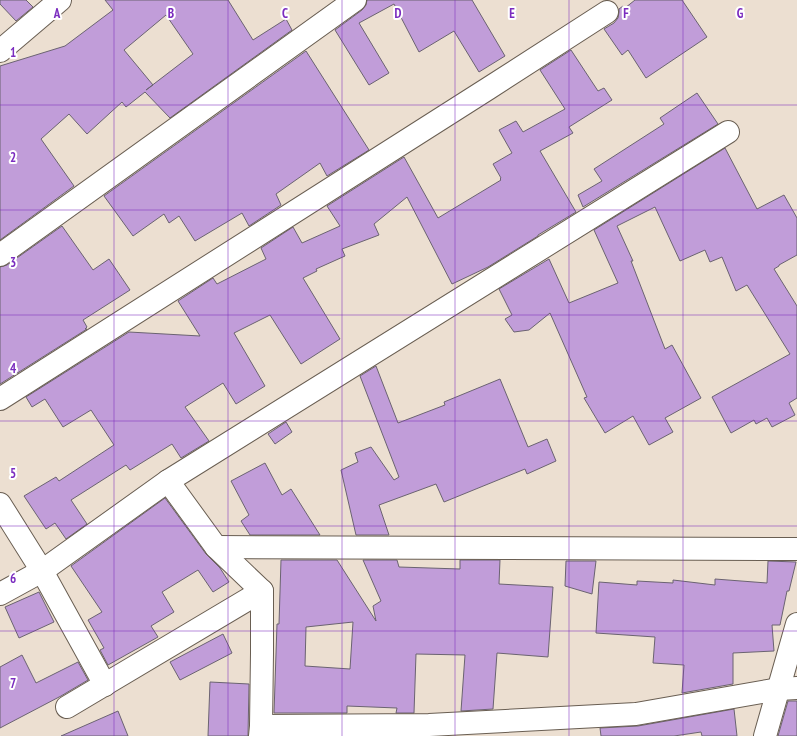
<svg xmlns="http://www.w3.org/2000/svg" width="797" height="736" font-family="'PT Sans Narrow',sans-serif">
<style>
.building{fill:#c19dd9;stroke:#6b6371;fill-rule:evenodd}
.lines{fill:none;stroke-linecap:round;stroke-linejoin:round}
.street-casing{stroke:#695e52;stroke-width:24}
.street{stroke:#fff;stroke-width:22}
.grid{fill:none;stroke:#7b2cbf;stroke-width:1;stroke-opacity:0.55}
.grid-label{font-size:13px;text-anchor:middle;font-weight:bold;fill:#7b2cbf;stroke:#fff;stroke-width:4;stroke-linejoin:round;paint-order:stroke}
</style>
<rect width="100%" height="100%" fill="#ecdfd1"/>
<g class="building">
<polygon points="0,0 26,0 33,7 16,21 0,4"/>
<path d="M105,0h123l25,40 33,-21 6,11 -122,88 -25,-26 -19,15 -4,-5 -35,32 -18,-20 -28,25 33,47 -74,54v-174l65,-20 48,-36zM166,15l27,39 -47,36 7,-5 -29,-35z"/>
<polygon points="367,0 472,0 505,56 479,72 454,31 419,52 394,4 359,23 389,73 369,85 335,30 362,10 366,5"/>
<polygon points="635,0 682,0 707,37 646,78 628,50 622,55 604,29 614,23 618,18 619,12 619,9 623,6 625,8"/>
<polygon points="571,50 598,91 604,88 612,100 569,127 573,133 540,151 576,212 538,235 538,236 488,267 452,284 407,197 374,224 379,235 342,249 345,256 316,269 317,271 303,278 340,339 301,364 270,315 234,333 265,386 236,404 223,383 185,407 209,441 181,458 172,444 130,470 126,465 71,500 87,524 66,539 55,523 46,529 24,496 56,477 59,481 114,445 91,410 63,427 45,399 32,407 26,397 129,332 200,336 178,301 213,278 217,284 266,259 261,248 293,227 302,243 340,226 327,206 404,157 438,218 501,180 500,179 501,178 493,164 512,153 499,130 516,121 523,132 565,109 540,70"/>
<polygon points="306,51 369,150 327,176 320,163 276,194 281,205 249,226 242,213 195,241 179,216 169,223 164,214 133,236 104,196"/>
<polygon points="697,93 718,124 583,207 578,195 602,181 594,169 664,124 660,118"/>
<polygon points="725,148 757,209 784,195 797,218 797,255 779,265 779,266 774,269 797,306 797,398 789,403 795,415 772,427 767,418 756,424 754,420 731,433 712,397 790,354 747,285 736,291 722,257 710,262 705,250 680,261 655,207 617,226 633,261 631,261 665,349 672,345 701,398 665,418 673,432 649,445 633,416 605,433 584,398 587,397 550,313 529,330 514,332 505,319 512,315 499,289 549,259 569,303 618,283 594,230"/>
<polygon points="62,226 93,270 109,259 130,290 83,320 87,327 85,329 87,329 0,384 0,267 7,265"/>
<polygon points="376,366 398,423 445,405 444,402 500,379 528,447 547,439 556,461 527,474 525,469 444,502 436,484 379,505 389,535 356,535 341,470 358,462 355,453 371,447 394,480 399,477 360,376"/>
<polygon points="286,422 292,432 275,444 268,434"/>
<polygon points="265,463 282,495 291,489 320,535 250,535 241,521 249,515 231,481"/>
<polygon points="165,498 206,554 220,568 229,582 213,592 198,570 162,592 174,612 151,626 158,637 108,665 100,650 104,648 88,620 102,612 71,566"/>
<path d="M281,560h56l39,61 -3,-15 8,-5 -18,-41h34l2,7 61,2v-9h40l-1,24 54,3 -5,70 -51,-4 -4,56 -32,2 4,-56 -49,-1 -2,59h-18l1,-5 -50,-2v7h-73l3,-89h2zM353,622l-3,47 -45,-3 1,-39z"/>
<polygon points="566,561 596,561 592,594 565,586"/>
<polygon points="768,561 796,562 789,591 787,591 780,625 772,625 774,651 733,653 733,684 682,693 684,665 653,663 655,637 596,633 599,582 637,585 637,581 673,583 673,580 715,585 715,579 767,583"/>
<polygon points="39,592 54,622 19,638 5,607"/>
<polygon points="223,634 232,653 180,680 170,662"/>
<polygon points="22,655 36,683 78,662 88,680 61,696 0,728 0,667"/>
<polygon points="210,682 249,684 248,736 208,736"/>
<polygon points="788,701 797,701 797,736 778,736"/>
<polygon points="734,709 737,736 702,736 701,732 674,736 601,736 600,728 638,726"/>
<polygon points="118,711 128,736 61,736"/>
</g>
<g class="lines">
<defs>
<g id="street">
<polyline points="0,51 60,0"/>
<polyline points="0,255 355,0"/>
<polyline points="0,399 489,88 607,12"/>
<polyline points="168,481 216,547 262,591 262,653 261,726 260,736"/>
<polyline points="0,504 42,571 105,685"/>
<polyline points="216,547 797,549"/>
<polyline points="0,594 42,571 168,481 728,132"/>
<polyline points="67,707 262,591"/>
<polyline points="261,726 429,725 636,714 779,689 797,688"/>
<polyline points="765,736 797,624"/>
</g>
</defs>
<use href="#street" class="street-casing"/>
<use href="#street" class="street"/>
</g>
<path class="grid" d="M114,0v736M228,0v736M342,0v736M455,0v736M569,0v736M683,0v736M0,105h797M0,210h797M0,315h797M0,421h797M0,526h797M0,631h797"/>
<g class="grid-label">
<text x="57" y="18">A</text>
<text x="171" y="18">B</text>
<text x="285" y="18">C</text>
<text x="398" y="18">D</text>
<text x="512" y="18">E</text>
<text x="626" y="18">F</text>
<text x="740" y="18">G</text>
<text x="13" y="57">1</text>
<text x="13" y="162">2</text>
<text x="13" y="267">3</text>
<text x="13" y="373">4</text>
<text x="13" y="478">5</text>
<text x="13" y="583">6</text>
<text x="13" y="688">7</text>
</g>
</svg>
